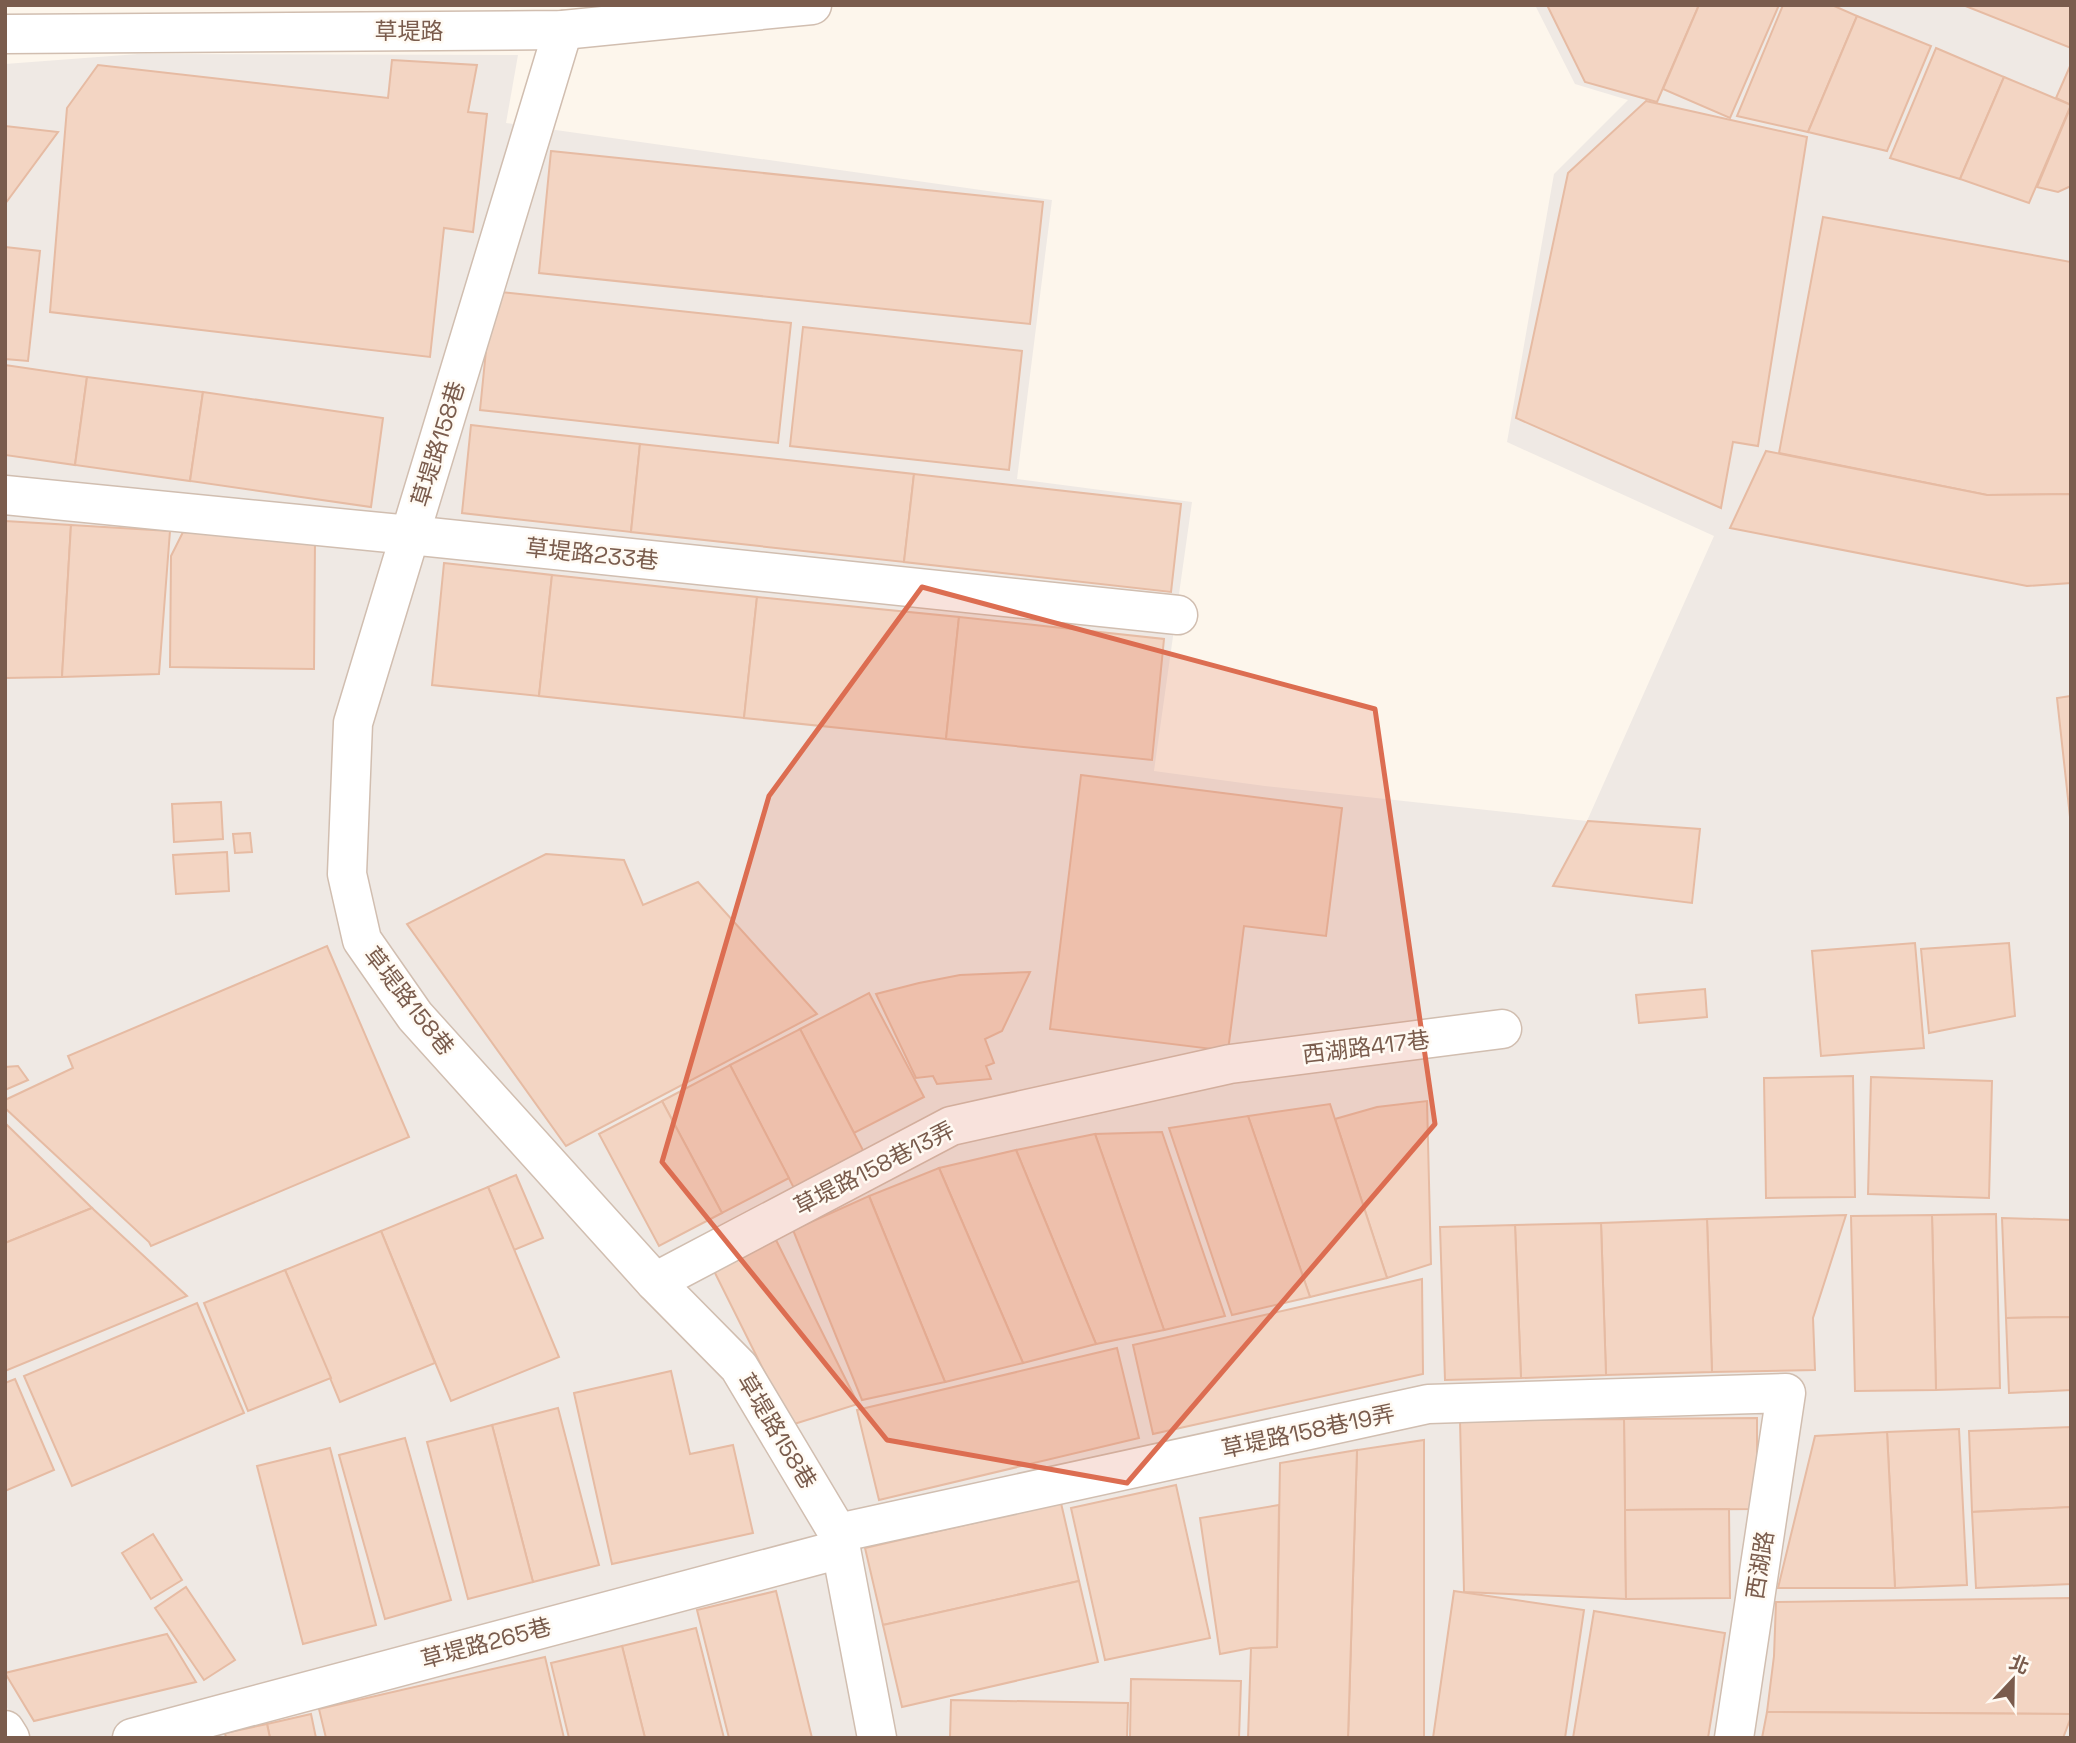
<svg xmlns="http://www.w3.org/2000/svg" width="2076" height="1743" font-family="'Space Grotesk','Noto Sans TC',sans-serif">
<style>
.industrial{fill:#efe9e4}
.building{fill:#f3d5c3;stroke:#e6bba3;stroke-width:2}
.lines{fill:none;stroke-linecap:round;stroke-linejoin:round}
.minor-casing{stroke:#d1beb0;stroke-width:41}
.minor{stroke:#fff;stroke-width:38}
.marked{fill:#dc6d51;fill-opacity:0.2;stroke:#dc6d51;stroke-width:5;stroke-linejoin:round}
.labels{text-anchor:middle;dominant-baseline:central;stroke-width:5;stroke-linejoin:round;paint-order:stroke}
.street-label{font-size:23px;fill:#7a5c4d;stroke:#fffaf3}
</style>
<rect width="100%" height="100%" fill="#fdf6ec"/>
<polygon class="industrial" points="1535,5 2071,5 2071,1738 25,1738 5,1704 5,64 138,54 518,55 506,123 1052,200 1017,479 1192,502 1154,771 1265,786 1587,821 1714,536 1507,442 1554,174 1628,100 1575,84"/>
<g class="building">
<polygon points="1547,5 1699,5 1657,102 1585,82"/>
<polygon points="1699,5 1779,5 1730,118 1663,89"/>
<polygon points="1783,5 1832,5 1857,16 1808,132 1737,116"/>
<polygon points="1963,5 2071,5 2071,48"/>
<polygon points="1857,16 1931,46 1887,151 1808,132"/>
<polygon points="1936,48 2004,77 1960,179 1890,158"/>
<polygon points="392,60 477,65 468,112 487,114 473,232 444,228 430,357 50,312 67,108 98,65 388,98"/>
<polygon points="2071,64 2071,105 2056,98"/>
<polygon points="2004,77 2071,105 2029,203 1960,179"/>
<polygon points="1646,101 1807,137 1758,446 1733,442 1721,508 1516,418 1568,173"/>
<polygon points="2071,106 2071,186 2058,192 2037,187"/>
<polygon points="5,126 58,132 5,204"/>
<polygon points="551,151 1043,202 1030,324 539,273"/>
<polygon points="1823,217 2071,262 2071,494 1987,495 1779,453"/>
<polygon points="5,247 40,251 28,361 5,359"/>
<polygon points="492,291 791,323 778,443 480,410"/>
<polygon points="803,327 1022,351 1009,470 790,446"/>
<polygon points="5,365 87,377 75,465 5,455"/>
<polygon points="87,377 203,392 190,481 75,465"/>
<polygon points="203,392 383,418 371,507 190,481"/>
<polygon points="471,425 640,444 631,532 462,513"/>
<polygon points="640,444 914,474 904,562 631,532"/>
<polygon points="1766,451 1987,495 2071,494 2071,583 2027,586 1730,528"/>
<polygon points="914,474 1181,504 1171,592 904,562"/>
<polygon points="5,521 71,525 62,677 5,678"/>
<polygon points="71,525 170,531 159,674 62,677"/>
<polygon points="183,532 315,540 314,669 170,667 171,556"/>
<polygon points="444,563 552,575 539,696 432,685"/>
<polygon points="552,575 757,597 744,718 539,696"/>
<polygon points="757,597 959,617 946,739 744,718"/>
<polygon points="959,617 1164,639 1152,760 946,739"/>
<polygon points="2071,696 2071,826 2057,698"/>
<polygon points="1081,775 1342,808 1326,936 1244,926 1228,1051 1050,1029"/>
<polygon points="221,802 223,839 174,842 172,804"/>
<polygon points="1588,821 1700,829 1692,903 1553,886"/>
<polygon points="250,833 252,852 235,853 233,834"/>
<polygon points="227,852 229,891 176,894 173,855"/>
<polygon points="546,854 624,860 643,905 698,882 817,1014 566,1146 407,924"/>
<polygon points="1915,943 1924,1048 1821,1056 1812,951"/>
<polygon points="2009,943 2015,1016 1929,1033 1921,949"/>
<polygon points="327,946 409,1137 151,1246 149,1242 5,1108 5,1100 73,1068 68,1056"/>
<polygon points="1030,972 1002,1031 985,1039 994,1063 986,1066 991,1079 937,1084 933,1076 916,1078 876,994 919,983 960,975"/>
<polygon points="1705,989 1707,1017 1639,1023 1636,995"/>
<polygon points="869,993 924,1097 854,1133 800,1029"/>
<polygon points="800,1029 866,1156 796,1192 730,1065"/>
<polygon points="730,1065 789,1178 722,1213 662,1101"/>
<polygon points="18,1066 28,1080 5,1090 5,1067"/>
<polygon points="1853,1076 1855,1197 1766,1198 1764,1078"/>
<polygon points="1871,1077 1992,1081 1989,1198 1868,1194"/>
<polygon points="662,1101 722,1213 659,1246 599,1134"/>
<polygon points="1427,1101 1431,1264 1387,1278 1335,1119 1377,1107"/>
<polygon points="1330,1104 1387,1278 1310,1297 1248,1116"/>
<polygon points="1248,1116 1310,1297 1232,1315 1169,1128"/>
<polygon points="5,1123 92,1208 5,1243"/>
<polygon points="1162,1132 1225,1316 1164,1330 1095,1134"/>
<polygon points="1095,1134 1164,1330 1096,1344 1016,1150"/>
<polygon points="1016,1150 1096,1344 1023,1363 939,1168"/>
<polygon points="939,1168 1023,1363 945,1382 869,1196"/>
<polygon points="516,1175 543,1238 514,1250 488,1187"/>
<polygon points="488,1187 559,1357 451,1401 381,1231"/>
<polygon points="869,1196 945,1382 862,1400 793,1230"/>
<polygon points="92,1208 187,1296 5,1371 5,1243"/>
<polygon points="1996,1214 2000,1388 1936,1390 1932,1215"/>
<polygon points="1846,1215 1813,1318 1815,1370 1712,1372 1707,1219"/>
<polygon points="1932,1215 1936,1390 1855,1391 1851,1216"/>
<polygon points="2002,1218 2071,1220 2071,1317 2006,1318"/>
<polygon points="1707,1219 1712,1372 1606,1375 1601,1223"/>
<polygon points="1601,1223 1606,1375 1521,1378 1515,1225"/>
<polygon points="1515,1225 1521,1378 1445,1380 1440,1227"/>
<polygon points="381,1231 435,1363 340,1402 285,1270"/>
<polygon points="776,1240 858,1404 791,1425 714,1271"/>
<polygon points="285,1270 331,1378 248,1411 204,1303"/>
<polygon points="1422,1279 1423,1374 1153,1434 1133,1345"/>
<polygon points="197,1303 244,1413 72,1486 24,1376"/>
<polygon points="2071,1317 2071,1390 2009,1393 2006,1318"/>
<polygon points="1117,1348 1139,1438 879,1500 857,1410"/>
<polygon points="671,1371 690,1454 733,1445 753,1533 612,1564 574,1393"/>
<polygon points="15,1379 54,1470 5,1491 5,1383"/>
<polygon points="558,1408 599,1565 533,1582 492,1425"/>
<polygon points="1757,1418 1757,1509 1625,1510 1624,1419"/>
<polygon points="1624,1419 1626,1599 1464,1592 1460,1420"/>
<polygon points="492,1425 533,1582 468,1599 427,1442"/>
<polygon points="2071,1427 2071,1507 1972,1512 1969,1431"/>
<polygon points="1959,1429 1967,1585 1895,1588 1887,1432"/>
<polygon points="1887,1432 1895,1588 1778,1588 1815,1436"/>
<polygon points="405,1438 451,1600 385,1619 339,1455"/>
<polygon points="1424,1440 1424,1738 1348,1738 1357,1450"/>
<polygon points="330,1448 376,1625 303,1644 257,1466"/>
<polygon points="1357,1450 1348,1738 1248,1738 1251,1648 1277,1647 1280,1463"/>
<polygon points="1176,1485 1210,1638 1105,1660 1071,1508"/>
<polygon points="1061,1503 1079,1581 883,1625 865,1548"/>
<polygon points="1279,1505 1277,1647 1251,1648 1220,1654 1200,1518"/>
<polygon points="2071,1507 2071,1584 1976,1588 1972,1512"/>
<polygon points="1729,1509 1730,1598 1626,1599 1625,1510"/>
<polygon points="153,1534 182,1580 151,1599 122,1553"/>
<polygon points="1079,1581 1098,1662 902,1707 883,1625"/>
<polygon points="186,1587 235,1660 204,1680 155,1608"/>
<polygon points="776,1591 812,1738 729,1738 697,1610"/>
<polygon points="1454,1591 1584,1610 1565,1738 1433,1738"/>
<polygon points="2071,1598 2071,1714 1767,1712 1774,1656 1776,1602"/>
<polygon points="1594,1611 1725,1633 1708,1738 1573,1738"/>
<polygon points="696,1628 724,1738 645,1738 622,1646"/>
<polygon points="167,1634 196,1682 34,1721 5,1673"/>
<polygon points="622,1646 645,1738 569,1738 551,1663"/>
<polygon points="545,1657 564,1738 326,1738 319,1709"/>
<polygon points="1131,1679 1241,1681 1239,1738 1130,1738"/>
<polygon points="951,1700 1128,1703 1127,1738 950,1738"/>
<polygon points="1767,1712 2071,1714 2071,1717 2063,1738 1762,1738"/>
<polygon points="311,1714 316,1738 270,1738 267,1724"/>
<polygon points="267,1724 270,1738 226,1738 225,1733"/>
</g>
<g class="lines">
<defs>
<g id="minor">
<polyline points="563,30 353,723 347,874 362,940 415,1016 655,1282 739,1367 838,1533 877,1738"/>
<polyline points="5,34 563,30 812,5"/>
<polyline points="5,495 410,535 1178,615"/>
<polyline points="655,1282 951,1126 1230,1064 1502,1029"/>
<polyline points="838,1533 1428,1404 1786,1393 1734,1738"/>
<polyline points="5,1730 10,1738"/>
<polyline points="132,1738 841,1549"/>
</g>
</defs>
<use href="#minor" class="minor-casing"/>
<use href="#minor" class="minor"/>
</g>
<path class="marked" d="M922,587l453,122 60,415 -308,359 -240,-43 -225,-278 107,-366z"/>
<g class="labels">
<g class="street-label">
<text x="409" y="31">草堤路</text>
<text transform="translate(438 444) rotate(-73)">草堤路158巷</text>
<text transform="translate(592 554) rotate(6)">草堤路233巷</text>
<text transform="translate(409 1001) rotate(52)">草堤路158巷</text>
<text transform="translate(1366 1047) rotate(-7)">西湖路417巷</text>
<text transform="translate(874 1168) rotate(-27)">草堤路158巷13弄</text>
<text transform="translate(777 1431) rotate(59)">草堤路158巷</text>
<text transform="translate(1308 1431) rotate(-12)">草堤路158巷19弄</text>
<text transform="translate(1760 1565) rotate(-81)">西湖路</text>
<text transform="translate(486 1643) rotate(-15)">草堤路265巷</text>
</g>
</g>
<rect width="2076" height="1743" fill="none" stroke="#7a5c4d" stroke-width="14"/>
<g transform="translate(2013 1680) rotate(22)" stroke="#fffaf3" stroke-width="5" paint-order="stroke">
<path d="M0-5L12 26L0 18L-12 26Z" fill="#7a5c4d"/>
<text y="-10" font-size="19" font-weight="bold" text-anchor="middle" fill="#7a5c4d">北</text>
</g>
</svg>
